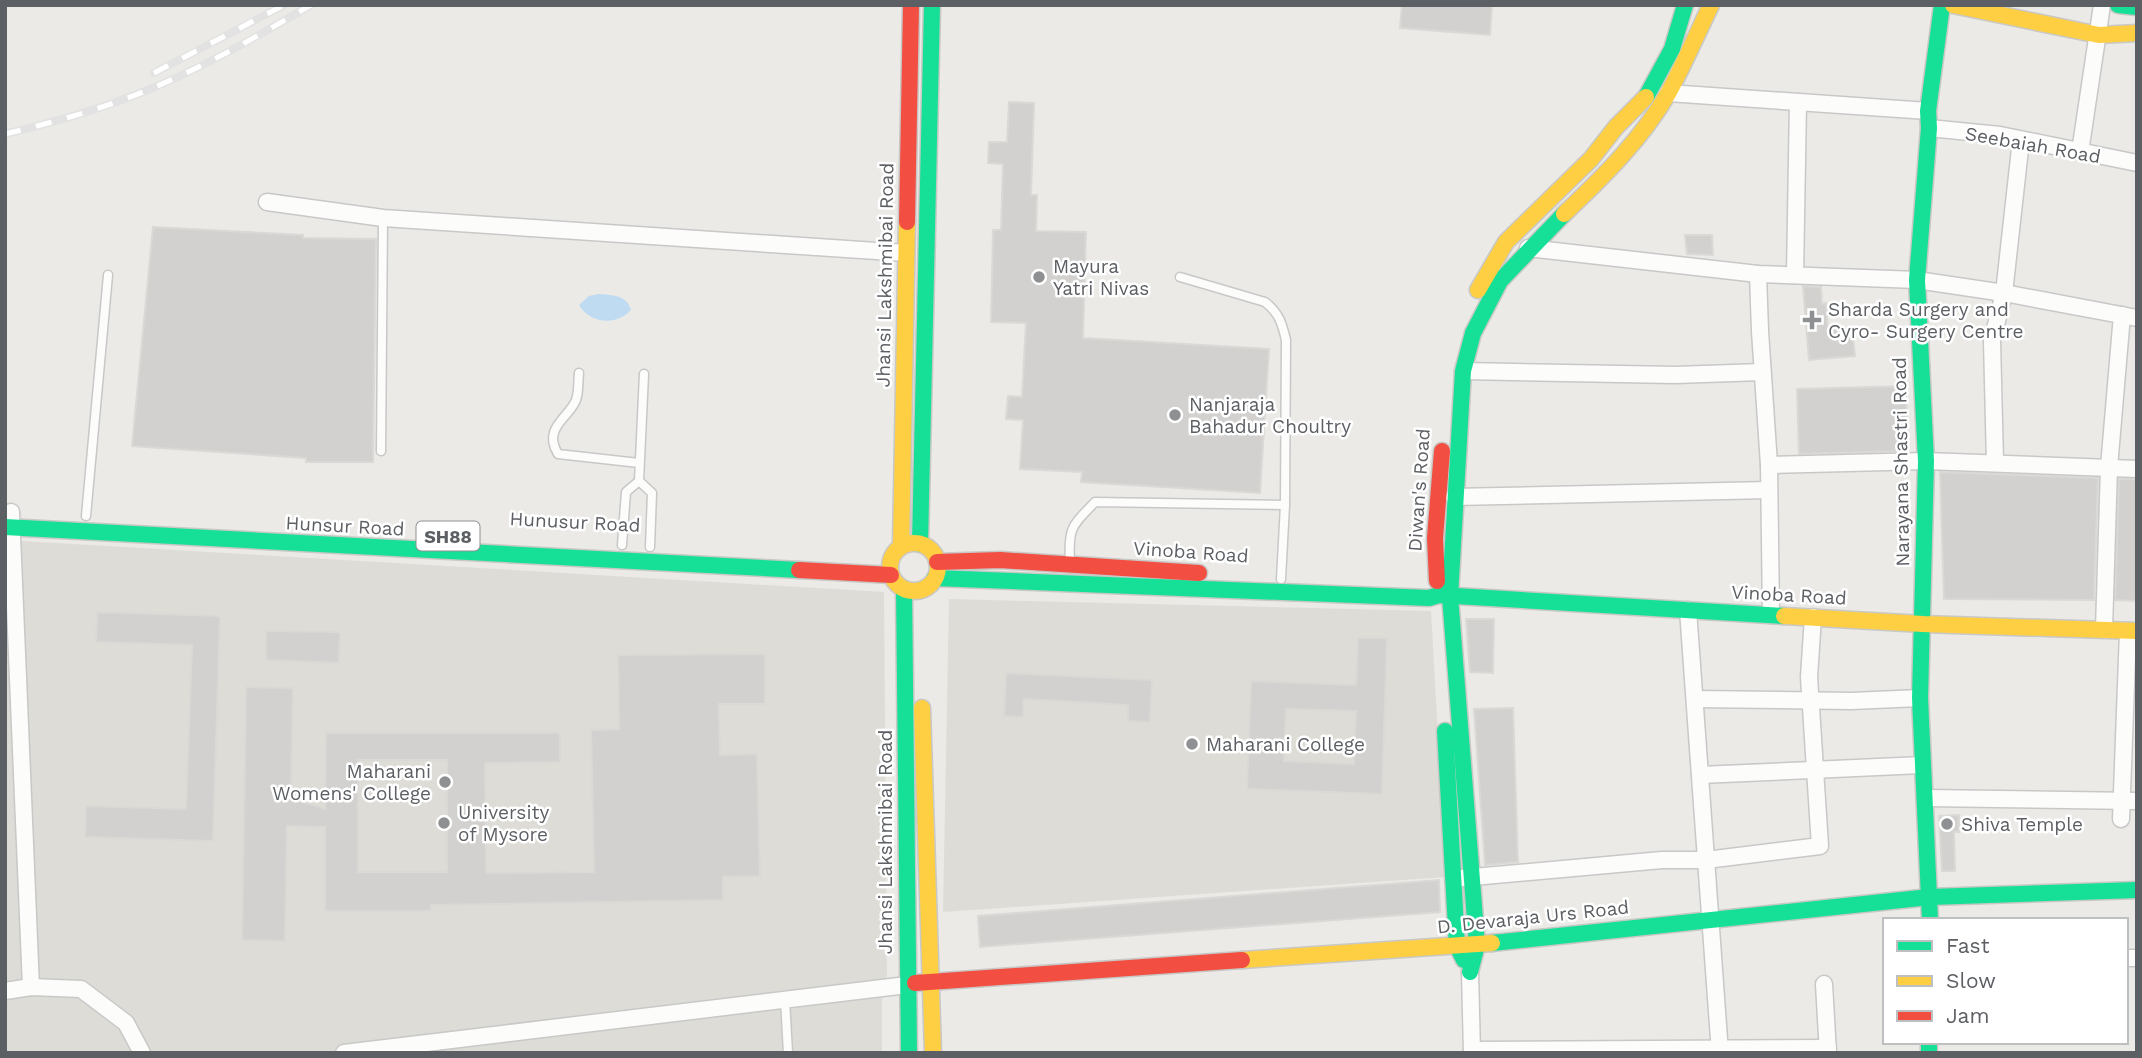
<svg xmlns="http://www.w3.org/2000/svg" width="2142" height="1058" font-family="'Work Sans',sans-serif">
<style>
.education{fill:#dedcd6}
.water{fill:#bedbf2}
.building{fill:#d2d1cf;stroke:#dad9d6;stroke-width:2;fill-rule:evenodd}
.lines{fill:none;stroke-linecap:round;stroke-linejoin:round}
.lane-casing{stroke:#c8c8c8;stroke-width:11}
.street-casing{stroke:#c8c8c8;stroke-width:19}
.fast-casing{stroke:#c8c8c7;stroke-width:19}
.slow-casing{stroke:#c8c8c7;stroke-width:19}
.jam-casing{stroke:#c8c8c7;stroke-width:19}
.lane{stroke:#fcfcfb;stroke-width:8}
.street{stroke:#fcfcfb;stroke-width:16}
.fast{stroke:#16e098;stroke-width:16}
.slow{stroke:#ffcf43;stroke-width:16}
.jam{stroke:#f24e42;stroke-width:16}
.rail-casing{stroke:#e2e2e2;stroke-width:8}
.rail{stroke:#fff;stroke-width:5;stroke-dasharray:16;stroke-linecap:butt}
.poi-dot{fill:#8e9091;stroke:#fff;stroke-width:2.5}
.labels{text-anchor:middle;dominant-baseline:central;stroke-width:5;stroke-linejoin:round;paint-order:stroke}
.shield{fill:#fff;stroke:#8d8f92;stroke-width:2}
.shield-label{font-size:18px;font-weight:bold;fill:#5c5f63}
.street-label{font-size:19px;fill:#5c5f63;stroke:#fff}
.poi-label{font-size:19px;fill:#5c5f63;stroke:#fff;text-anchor:start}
</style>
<rect width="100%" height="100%" fill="#ebeae6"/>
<g class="education">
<polygon points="5,540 884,592 887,985 882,986 882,1053 5,1053"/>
<polygon points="949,599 1431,611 1446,877 943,912"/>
</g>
<path class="water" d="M598,294c14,1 29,1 33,16 -14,16 -41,14 -52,-5l10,-9z"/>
<g class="building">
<polygon points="1402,5 1492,5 1490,35 1400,28"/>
<polygon points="1009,102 1034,103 1031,195 1037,195 1036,231 1086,232 1083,338 1269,349 1260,493 1081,482 1082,472 1020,469 1023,420 1006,419 1008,396 1022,397 1026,323 991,322 993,230 1001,230 1003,164 988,163 989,142 1007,142"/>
<polygon points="153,227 303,235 303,238 376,239 373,462 306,462 306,458 132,446"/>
<polygon points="1685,235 1712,235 1713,255 1687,254"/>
<polygon points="1803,286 1821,287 1822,304 1826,303 1828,330 1852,328 1855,356 1809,360"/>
<polygon points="1906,386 1908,451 1799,454 1797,389"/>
<polygon points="1940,472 2098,478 2094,600 1944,599"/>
<polygon points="2119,479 2137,479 2137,601 2115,600"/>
<polygon points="97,612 220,616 213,841 85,837 86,806 186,809 192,645 96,642"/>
<polygon points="1466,619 1494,619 1493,673 1470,672"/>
<polygon points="266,631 340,632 339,663 266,660"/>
<path d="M1358,638h29l-5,156 -135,-5 4,-108 105,4zM1286,709l70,2 -2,53 -70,-3z"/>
<path d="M765,654v50h-46l1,51 37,-1 3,122 -37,1v23l-292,5v6h-106v-84l-38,-1 -2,115 -43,-1 4,-253 47,1 -2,110 34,11 1,-76h234v29l-75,1 1,110 108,-1 -3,-142 28,-1 -1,-74zM358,760h89v112h-89z"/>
<polygon points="1006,673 1152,680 1150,722 1128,721 1128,705 1024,699 1023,717 1004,716"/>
<polygon points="1513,708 1518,862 1485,865 1474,709"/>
<polygon points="1959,815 1959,832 1954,832 1955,871 1942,871 1939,816"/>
<polygon points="1439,880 1440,912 980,947 978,916"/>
</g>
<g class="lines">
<defs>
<g id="lane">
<path d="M1180,277l85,25c14,11 17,21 21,38l-1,165 -4,74"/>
<path d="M579,373c-1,8 0,19 -3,27 -7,18 -34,28 -18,54l81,9"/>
<polyline points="644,374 639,481 652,493 650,547"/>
<polyline points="381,451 383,218"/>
<polyline points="86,516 108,275"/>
<polyline points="622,545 626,492 639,481"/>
<path d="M1070,562c-2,-35 2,-36 25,-60l190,3"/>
<polyline points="785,1000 788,1053"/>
</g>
<g id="street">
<polyline points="1668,93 1928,111"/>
<polyline points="1929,128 2000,135 2137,163"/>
<polyline points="2080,152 2102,5"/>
<polyline points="267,202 383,218 906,253"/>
<polyline points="1528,248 1758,274 1917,280 2004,293 2137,318"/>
<polyline points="1758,274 1760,331 1769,465 1771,615"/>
<polyline points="1795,275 1798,102"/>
<polyline points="1463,371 1675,375 1762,372"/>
<polyline points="1995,463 1992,341 2004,293 2021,140"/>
<polyline points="1769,465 1926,461 2137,469"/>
<polyline points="1454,497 1769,490"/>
<polyline points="11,512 31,987"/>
<polyline points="1688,610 1720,1053"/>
<polyline points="2104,629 2109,467 2122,315"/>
<polyline points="1695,699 1851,701 1920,698"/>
<polyline points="1700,775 1922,765"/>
<polyline points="1925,798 2137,801"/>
<polyline points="2121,819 2128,631"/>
<polyline points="1462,878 1662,860 1706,860 1820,846 1809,677 1813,617"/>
<polyline points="2126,958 2137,958"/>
<polyline points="1470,972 1472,1053"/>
<polyline points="1824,984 1828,1053"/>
<polyline points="5,991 31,987 81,989 126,1023 142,1053"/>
<polyline points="1472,1050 1828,1048"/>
<polyline points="344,1053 907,985"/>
</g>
<g id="fast">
<polyline points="2118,5 2137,7"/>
<polyline points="1646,97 1672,49 1685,5"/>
<polyline points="5,527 799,570"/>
<polyline points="920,544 932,5"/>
<polyline points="935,578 1429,598 1439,595 1784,616"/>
<polyline points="904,589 909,1053"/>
<polyline points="1445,731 1457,946 1464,960"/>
<polyline points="1930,920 1920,698 1926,461 1917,280 1929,128 1928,111 1942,5"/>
<polyline points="1492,943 1930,897 2137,890"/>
<polyline points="1470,972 1477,945 1450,596 1463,371 1473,333 1500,281 1564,214"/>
<polyline points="1929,1042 1929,1053"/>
</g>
<g id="slow">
<polyline points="1953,5 2099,35 2137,33"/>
<path d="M1564,214c39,-37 78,-75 105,-122 15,-28 28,-58 42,-87"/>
<polyline points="1478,290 1506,242 1591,159 1616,127 1646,97"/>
<circle cx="914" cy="567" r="24"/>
<polyline points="901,546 907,222"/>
<polyline points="1784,616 1923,624 2137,631"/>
<polyline points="922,708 933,1053"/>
<polyline points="1242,960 1492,943"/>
</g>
<g id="jam">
<polyline points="907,222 911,5"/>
<polyline points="937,562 1000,560 1199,573"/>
<polyline points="799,570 891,575"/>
<polyline points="1437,581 1435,538 1442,451"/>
<polyline points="915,983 1242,960"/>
</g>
</defs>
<use href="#lane" class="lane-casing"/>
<use href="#street" class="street-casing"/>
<use href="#fast" class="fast-casing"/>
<use href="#slow" class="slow-casing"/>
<use href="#jam" class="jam-casing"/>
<use href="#lane" class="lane"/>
<use href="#street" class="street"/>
<use href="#fast" class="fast"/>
<use href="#slow" class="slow"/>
<use href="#jam" class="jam"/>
<defs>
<g id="rail">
<polyline points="154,73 284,5"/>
<path d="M5,134c54,-13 108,-28 159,-51 51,-22 99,-50 147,-78"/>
</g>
</defs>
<use href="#rail" class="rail-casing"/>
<use href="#rail" class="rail"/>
</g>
<g class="poi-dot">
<circle cx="1039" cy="277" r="7"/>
<path d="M1808.5 309.5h7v7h7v7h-7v7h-7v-7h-7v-7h7z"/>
<circle cx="1175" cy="415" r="7"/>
<circle cx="1192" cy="744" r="7"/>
<circle cx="445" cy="782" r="7"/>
<circle cx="444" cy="823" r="7"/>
<circle cx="1947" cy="824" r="7"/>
</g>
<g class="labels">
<rect class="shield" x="416.5" y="521.5" width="63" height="29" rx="5"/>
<g class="shield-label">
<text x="448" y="536">SH88</text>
</g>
<g class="street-label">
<text transform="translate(2033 145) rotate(10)">Seebaiah Road</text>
<text transform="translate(885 275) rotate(-89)">Jhansi Lakshmibai Road</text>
<text transform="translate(1901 462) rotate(-91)">Narayana Shastri Road</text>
<text transform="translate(1419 490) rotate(-86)">Diwan's Road</text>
<text transform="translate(575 522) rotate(3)">Hunusur Road</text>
<text transform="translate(345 526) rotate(3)">Hunsur Road</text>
<text transform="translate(1191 552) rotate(4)">Vinoba Road</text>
<text transform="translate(1789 595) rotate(3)">Vinoba Road</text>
<text transform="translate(885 842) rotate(-90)">Jhansi Lakshmibai Road</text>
<text transform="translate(1533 917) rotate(-6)">D. Devaraja Urs Road</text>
</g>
<g class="poi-label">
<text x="1053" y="266">Mayura<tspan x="1053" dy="22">Yatri Nivas</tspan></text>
<text x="1828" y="309">Sharda Surgery and<tspan x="1828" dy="22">Cyro- Surgery Centre</tspan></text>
<text x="1189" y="404">Nanjaraja<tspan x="1189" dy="22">Bahadur Choultry</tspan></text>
<text x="1206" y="744">Maharani College</text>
<text x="431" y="771" text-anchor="end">Maharani<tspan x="431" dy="22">Womens' College</tspan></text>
<text x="458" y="812">University<tspan x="458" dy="22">of Mysore</tspan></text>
<text x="1961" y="824">Shiva Temple</text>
</g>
</g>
<rect width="2142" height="1058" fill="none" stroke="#5c5f63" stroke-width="14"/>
<rect x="1883" y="918" width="245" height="126" fill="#ffffff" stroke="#bebfc1" stroke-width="2"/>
<rect x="1897" y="941" width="35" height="10" fill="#16e098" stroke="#bebfc1" stroke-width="2"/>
<text x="1946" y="953" font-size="21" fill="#5c5f63">Fast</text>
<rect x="1897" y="976" width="35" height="10" fill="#ffcf43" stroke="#bebfc1" stroke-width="2"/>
<text x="1946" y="988" font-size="21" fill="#5c5f63">Slow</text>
<rect x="1897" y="1011" width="35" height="10" fill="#f24e42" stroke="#bebfc1" stroke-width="2"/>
<text x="1946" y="1023" font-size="21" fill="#5c5f63">Jam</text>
</svg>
